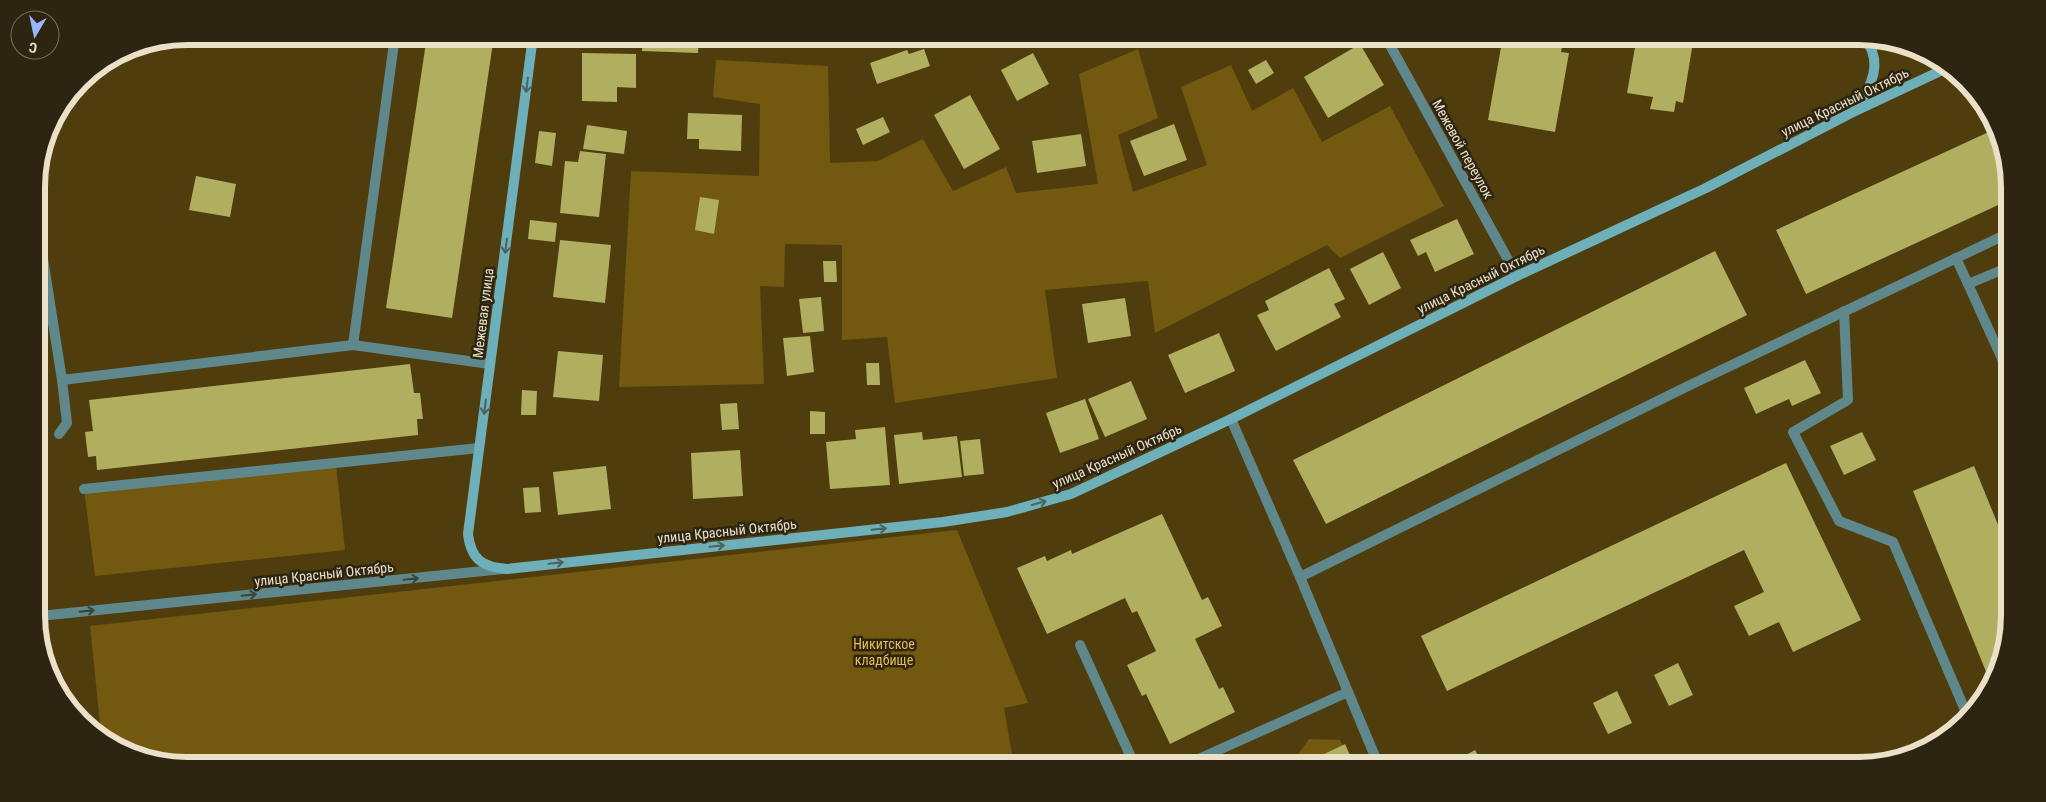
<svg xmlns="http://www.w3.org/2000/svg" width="2046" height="802" font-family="'Roboto Condensed',sans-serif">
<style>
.green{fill:#735910}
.building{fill:#b0ae5f}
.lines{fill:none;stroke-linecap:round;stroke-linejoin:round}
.service{stroke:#5f888d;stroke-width:10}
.minor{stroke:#5f888d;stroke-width:10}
.tertiary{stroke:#5f888d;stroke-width:10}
.secondary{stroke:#6db0b9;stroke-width:10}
.oneway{stroke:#4a645d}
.oneway2{stroke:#3c4337}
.labels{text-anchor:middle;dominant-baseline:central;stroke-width:5;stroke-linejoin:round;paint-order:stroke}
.street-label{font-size:14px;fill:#ebe1c9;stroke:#2d2512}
.park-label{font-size:14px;fill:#e7bc53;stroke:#2d2512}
.rim{fill:none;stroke:#ebe1c9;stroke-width:6}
</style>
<rect width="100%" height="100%" fill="#4f3d0d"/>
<g class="green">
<polygon points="1138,49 1158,118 1118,135 1133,192 1207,165 1181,87 1231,65 1252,111 1293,88 1322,142 1390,106 1444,206 1340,258 1327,245 1155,333 1148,281 1045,290 1057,378 895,403 887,337 842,340 842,245 785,244 784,287 760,286 764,384 619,387 631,171 759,176 760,104 713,97 716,60 828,66 830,163 878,161 923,139 953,191 1006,167 1016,193 1098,184 1079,74"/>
<polygon points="336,464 345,550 95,576 84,489"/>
<polygon points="957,530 1028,703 1004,708 1014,766 187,766 139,758 101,733 90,626"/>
<polygon points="1309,739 1340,740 1352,766 1290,766"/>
</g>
<g class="building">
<polygon points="427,36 494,36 452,318 386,308"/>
<polygon points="643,36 699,36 698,53 642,51"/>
<polygon points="1158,36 1195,36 1193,45"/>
<polygon points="1503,36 1564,36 1561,52 1569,53 1555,132 1488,120"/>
<polygon points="1637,36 1694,36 1683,103 1676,101 1674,112 1650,109 1653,97 1627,93"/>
<polygon points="1360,44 1384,85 1328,118 1304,77"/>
<polygon points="924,49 930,66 877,84 870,63 907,50 909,54"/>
<polygon points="582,53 636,54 636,88 617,87 617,102 582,101"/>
<polygon points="1033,53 1049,84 1017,101 1001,70"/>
<polygon points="1266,60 1274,73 1256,84 1248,70"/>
<polygon points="970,95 1000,149 964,169 934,115"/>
<polygon points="688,113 742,115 741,151 699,149 699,139 687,139"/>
<polygon points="883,117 890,132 863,145 856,129"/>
<polygon points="1174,124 1187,160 1144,176 1130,141"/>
<polygon points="587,125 627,131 624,154 583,149"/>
<polygon points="1993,130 2008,167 2009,200 1806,294 1776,230"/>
<polygon points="539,131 556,133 552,166 535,163"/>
<polygon points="1081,134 1086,166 1037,173 1032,141"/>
<polygon points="580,151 606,154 599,217 560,213 565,161 578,162"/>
<polygon points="196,176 236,184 230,217 189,210"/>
<polygon points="700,197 719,200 714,234 695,230"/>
<polygon points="1457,219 1474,254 1435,272 1426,252 1418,256 1410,240"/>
<polygon points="530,220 557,223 555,242 528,239"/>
<polygon points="560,240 611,245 605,303 553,297"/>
<polygon points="1715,251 1747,315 1326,524 1293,460"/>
<polygon points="1383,252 1401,288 1369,305 1350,269"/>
<polygon points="823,261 836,261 837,282 824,282"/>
<polygon points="1329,268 1345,299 1334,304 1341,317 1276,351 1257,315 1269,310 1265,301"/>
<polygon points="821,297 824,331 803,333 799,299"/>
<polygon points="1125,298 1131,336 1088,343 1082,304"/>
<polygon points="1219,333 1235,371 1185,393 1168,355"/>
<polygon points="810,336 814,372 787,376 783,338"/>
<polygon points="558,351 603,355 599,401 553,397"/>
<polygon points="1805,360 1821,393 1792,406 1789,399 1756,414 1744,388"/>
<polygon points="866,363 879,363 880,385 867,385"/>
<polygon points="410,364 414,393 420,393 423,419 417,419 418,435 97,470 96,456 88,457 85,432 93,431 89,400"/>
<polygon points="1131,381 1147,419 1105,437 1088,399"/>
<polygon points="522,390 537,391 536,415 521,415"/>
<polygon points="1085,399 1099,439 1060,453 1046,413"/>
<polygon points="737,403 739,429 722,430 720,404"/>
<polygon points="810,411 825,412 825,434 810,434"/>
<polygon points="885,427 890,485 830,489 826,442 856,439 855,430"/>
<polygon points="922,432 923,440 957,436 962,477 899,484 894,435"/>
<polygon points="1862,432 1876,460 1844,475 1830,446"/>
<polygon points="980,439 984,474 964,476 960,441"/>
<polygon points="740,450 743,496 693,499 691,453"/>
<polygon points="1786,463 1861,620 1793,652 1779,622 1749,636 1734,606 1764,592 1744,550 1447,691 1421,636"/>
<polygon points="606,466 611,509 558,515 553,472"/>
<polygon points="1974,466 2010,554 2010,615 2002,663 1991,684 1913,491"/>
<polygon points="539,487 541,512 525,513 523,488"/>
<polygon points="1162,514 1202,600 1208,597 1222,626 1195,639 1219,689 1223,687 1235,712 1170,744 1146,694 1142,696 1127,665 1156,651 1137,611 1132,613 1125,598 1047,634 1017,568 1045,556 1047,561 1071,550 1072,554"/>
<polygon points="1678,663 1693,695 1669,706 1654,675"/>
<polygon points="1617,691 1632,723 1608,734 1593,703"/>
<polygon points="1345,744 1355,766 1325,766 1320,756"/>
<polygon points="1475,750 1484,766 1446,766"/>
</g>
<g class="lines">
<g class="service">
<polyline points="37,220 62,380 353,345 490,364"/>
<polyline points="1956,258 1968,284"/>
<polyline points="2009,267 1968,284 2009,374"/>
<polyline points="1844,311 1848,400 1793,432 1839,521 1893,542 1968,717"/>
<polyline points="353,345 395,36"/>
<polyline points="1231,419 1300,577 1379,766"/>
<polyline points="59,434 67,423 62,380"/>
<polyline points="84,489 479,448"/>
<polyline points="1300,577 1688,386 2009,233"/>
<polyline points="1080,645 1135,766"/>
<polyline points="1183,766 1348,692"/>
</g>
<polyline class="minor" points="1385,36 1517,276"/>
<polyline class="tertiary" points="39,616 503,569"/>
<g class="secondary">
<path d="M533,36l-65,498c3,26 15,33 39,35l436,-47 64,-10 64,-18 160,-75 286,-143 189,-88 145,-75 98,-46"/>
<polyline points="1892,42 1925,53"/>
<path d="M1853,110c14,-15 27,-38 19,-59 -2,-5 -6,-10 -9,-14"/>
</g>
</g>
<defs><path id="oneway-shaft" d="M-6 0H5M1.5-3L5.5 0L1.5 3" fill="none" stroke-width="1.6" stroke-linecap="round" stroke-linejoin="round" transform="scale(1.25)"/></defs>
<g class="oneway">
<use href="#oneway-shaft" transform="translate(527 85) rotate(97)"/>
<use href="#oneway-shaft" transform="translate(506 246) rotate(97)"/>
<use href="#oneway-shaft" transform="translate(485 407) rotate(97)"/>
<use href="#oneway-shaft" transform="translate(1039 503) rotate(-16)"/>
<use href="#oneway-shaft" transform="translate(879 529) rotate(-6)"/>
<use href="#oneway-shaft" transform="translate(717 546) rotate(-6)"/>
<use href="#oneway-shaft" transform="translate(556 563) rotate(-6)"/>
</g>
<g class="oneway2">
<use href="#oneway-shaft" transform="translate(411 579) rotate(-6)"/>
<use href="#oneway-shaft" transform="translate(249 595) rotate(-6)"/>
<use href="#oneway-shaft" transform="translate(87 611) rotate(-6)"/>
</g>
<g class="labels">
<g class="street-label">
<text transform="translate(1845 102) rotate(-26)">улица Красный Октябрь</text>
<text transform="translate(1463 149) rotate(61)">Межевой переулок</text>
<text transform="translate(1481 279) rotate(-26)">улица Красный Октябрь</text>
<text transform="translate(483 313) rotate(-83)">Межевая улица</text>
<text transform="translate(1117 456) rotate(-24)">улица Красный Октябрь</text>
<text transform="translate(727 531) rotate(-6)">улица Красный Октябрь</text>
<text transform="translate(324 574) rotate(-6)">улица Красный Октябрь</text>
</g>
<g class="park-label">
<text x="884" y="644">Никитское<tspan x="884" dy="16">кладбище</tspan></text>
</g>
</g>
<path d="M0 0H2046V802H0ZM187 45H1859A142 142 0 0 1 2001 187V615A142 142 0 0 1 1859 757H187A142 142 0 0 1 45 615V187A142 142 0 0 1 187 45Z" fill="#2d2512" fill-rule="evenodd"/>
<path class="rim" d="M187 45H1859A142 142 0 0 1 2001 187V615A142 142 0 0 1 1859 757H187A142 142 0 0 1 45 615V187A142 142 0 0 1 187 45Z"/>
<g transform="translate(35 35) rotate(189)"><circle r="24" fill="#2d2512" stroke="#79705b"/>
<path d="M0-4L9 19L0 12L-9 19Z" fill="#98b5fd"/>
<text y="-8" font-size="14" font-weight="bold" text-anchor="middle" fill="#ebe1c9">С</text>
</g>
</svg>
